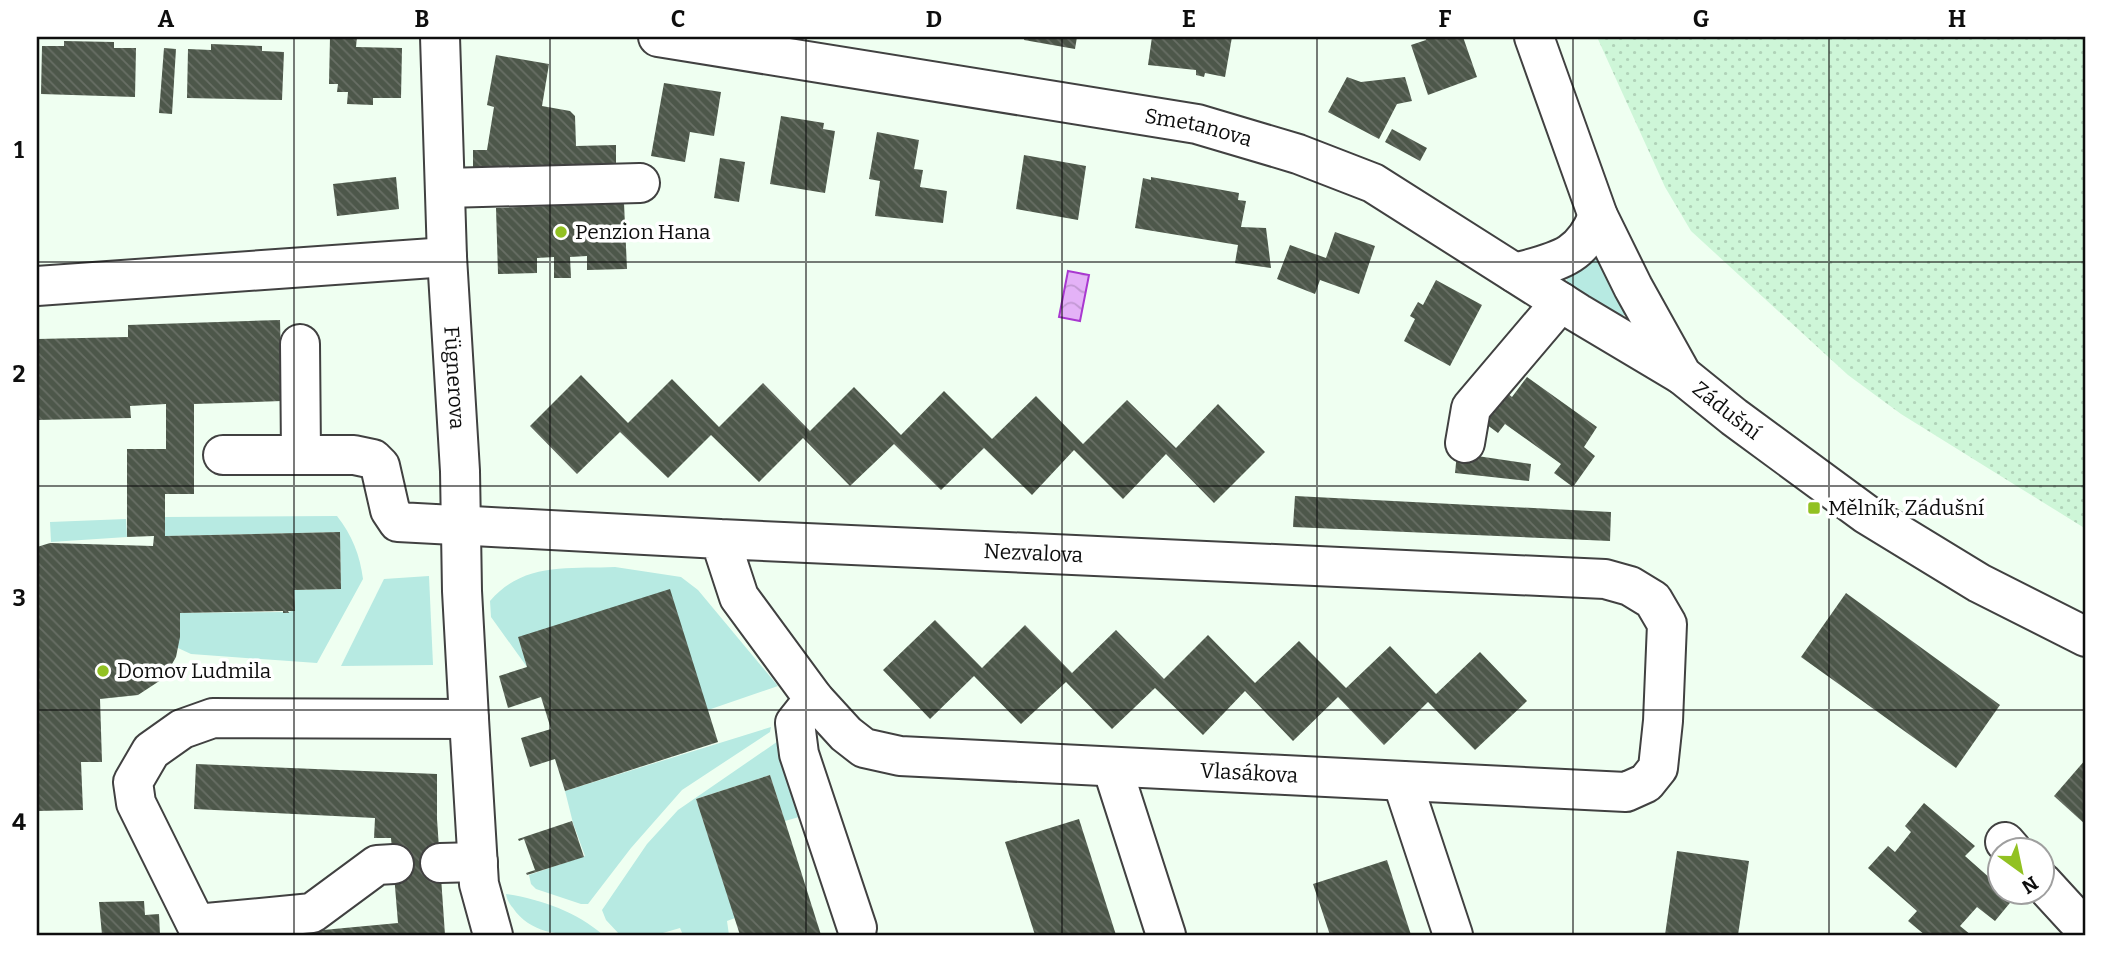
<svg xmlns="http://www.w3.org/2000/svg" width="2123" height="972" font-family="Bitter,serif">
<style>
.farmland{fill:url(#farmland-dots)}
.grass{fill:#b7eae2}
.water{fill:url(#water-waves);stroke:#a938d0;stroke-width:2}
.building{fill:url(#building-back-hatch)}
.lines{fill:none;stroke-linecap:round;stroke-linejoin:round}
.minor-casing{stroke:#414141;stroke-width:42}
.minor{stroke:#fff;stroke-width:38}
.grid{fill:none;stroke:#0e0e0e;stroke-width:2;stroke-opacity:0.55}
.poi-dot{fill:#92c122;stroke:#fff;stroke-width:2.5}
.labels{text-anchor:middle;dominant-baseline:central;stroke-width:7;stroke-linejoin:round;paint-order:stroke}
.street-label{font-size:21px;fill:#0e0e0e;stroke:#fff}
.poi-label{font-size:21px;fill:#0e0e0e;stroke:#fff;text-anchor:start}
.neatline{fill:none;stroke:#0e0e0e;stroke-width:2.5}
.grid-label{font-size:23px;text-anchor:middle;font-weight:bold;fill:#0e0e0e}
</style>
<defs>
<pattern id="farmland-dots" width="8" height="8" patternUnits="userSpaceOnUse" patternTransform="scale(1.75)"><rect width="8" height="8" fill="#cef6d8"/><path d="M2 2h.1M6 6h.1" fill="none" stroke="#b0d2b8" stroke-width="1.8" stroke-linecap="round"/></pattern>
<pattern id="water-waves" width="16" height="10" patternUnits="userSpaceOnUse" patternTransform="scale(1.75)"><rect width="16" height="10" fill="#e4b2f7"/><path d="M0 5q4-4 8 0t8 0" fill="none" stroke="#c298d3"/></pattern>
<pattern id="building-back-hatch" width="6" height="6" patternUnits="userSpaceOnUse" patternTransform="scale(1.75)"><rect width="6" height="6" fill="#4d574a"/><path d="M-1 5l2 2M0 0l6 6M5-1l2 2" fill="none" stroke="#686f65"/></pattern>
</defs>
<rect width="100%" height="100%" fill="#effff1"/>
<polygon class="farmland" points="1597,37 2086,37 2086,529 1901,414 1848,375 1691,231 1665,187"/>
<g class="grass">
<polygon points="1594,257 1603,265 1625,308 1626,315 1615,316 1566,285 1567,278"/>
<path d="M337,516c15,19 23,39 26,63l-46,84 -126,-9 -13,-6 2,-35 109,-1 6,-2 -1,-20 47,-1 -1,-57 -175,4v-19z"/>
<polygon points="126,519 127,537 51,542 50,522"/>
<path d="M615,567l66,10 17,13 80,96 -70,24 -190,-73 9,30 -36,-50 -1,-16c33,-39 79,-32 125,-34z"/>
<polygon points="429,576 433,665 341,666 384,579"/>
<polygon points="771,727 770,732 682,790 631,848 588,904 581,904 536,889 531,884 529,875 585,856 573,823 565,791"/>
<polygon points="784,737 806,815 785,821 770,775 696,799 735,918 727,921 729,935 683,935 680,928 656,935 620,935 606,920 602,910 647,844 678,810"/>
<path d="M506,894c34,5 71,18 97,41 -32,0 -70,3 -90,-27 -4,-5 -6,-8 -7,-14z"/>
</g>
<polygon class="water" points="1068,271 1089,275 1080,321 1059,317"/>
<g class="building">
<polygon points="330,37 357,37 356,47 402,48 401,98 373,98 373,105 347,104 348,92 337,92 338,84 329,84"/>
<polygon points="1025,37 1077,37 1075,49 1024,40"/>
<polygon points="1152,37 1232,37 1225,77 1205,73 1204,77 1196,75 1196,70 1148,65"/>
<polygon points="1425,37 1463,37 1477,77 1428,95 1411,45 1426,40"/>
<polygon points="64,41 114,42 114,48 136,48 135,97 41,94 42,46 64,46"/>
<polygon points="211,44 262,46 262,51 284,52 282,100 187,98 188,49 211,50"/>
<polygon points="164,48 176,49 172,114 159,113"/>
<polygon points="496,55 549,64 542,106 570,111 575,116 576,146 616,145 616,164 473,168 473,150 487,150 494,107 487,105"/>
<polygon points="1347,77 1361,82 1405,77 1412,101 1397,104 1379,139 1328,112"/>
<polygon points="664,83 721,92 714,136 690,132 685,162 651,156"/>
<polygon points="781,116 824,123 823,129 835,131 825,193 770,184"/>
<polygon points="1392,129 1427,148 1420,161 1385,142"/>
<polygon points="877,132 919,140 914,169 923,170 920,187 947,191 943,223 875,216 880,181 869,179"/>
<polygon points="1024,155 1086,166 1078,220 1016,209"/>
<polygon points="720,158 745,162 739,202 714,198"/>
<polygon points="396,177 399,209 337,216 333,184"/>
<polygon points="1151,177 1239,193 1238,200 1246,201 1241,227 1266,228 1271,268 1235,263 1238,245 1135,228 1143,178 1151,180"/>
<polygon points="624,203 627,269 587,270 587,256 570,257 571,278 554,278 554,257 537,258 537,273 498,274 496,208"/>
<polygon points="1335,232 1375,246 1359,294 1320,280 1315,294 1277,279 1290,245 1326,258"/>
<polygon points="1436,280 1482,305 1450,366 1404,341 1415,319 1410,316 1418,302 1423,305"/>
<polygon points="280,320 282,401 194,404 194,494 165,494 165,536 340,532 341,589 294,590 295,611 288,611 289,613 283,613 283,611 180,613 180,637 176,657 164,678 138,695 100,699 102,762 81,762 83,810 37,811 37,547 50,543 153,546 154,536 127,537 127,449 166,449 166,404 130,406 131,418 37,420 37,339 128,337 128,325"/>
<polygon points="581,375 628,423 672,379 719,427 763,383 810,431 854,387 901,435 944,391 992,439 1036,396 1083,444 1127,400 1176,448 1218,404 1265,452 1214,503 1166,454 1123,499 1074,450 1032,495 984,448 941,490 894,444 850,486 803,438 759,482 711,435 668,478 620,432 577,474 530,426"/>
<polygon points="1527,377 1597,427 1584,447 1595,456 1573,487 1554,473 1561,464 1505,424 1498,433 1479,419 1501,388 1512,397"/>
<polygon points="1457,453 1531,464 1529,481 1455,473"/>
<polygon points="1295,496 1611,512 1610,541 1293,527"/>
<polygon points="670,589 718,742 565,791 555,759 530,767 521,738 551,729 541,697 508,708 499,676 527,667 518,637"/>
<polygon points="1846,593 2000,705 1956,768 1801,657"/>
<polygon points="935,620 982,668 1025,625 1072,673 1116,630 1164,679 1208,635 1255,683 1299,641 1346,688 1390,646 1436,694 1480,652 1527,701 1475,750 1428,702 1384,745 1338,697 1293,741 1245,691 1203,735 1155,688 1112,729 1066,682 1021,724 974,676 930,719 883,670"/>
<polygon points="2086,759 2086,825 2054,796"/>
<polygon points="196,764 437,774 437,819 445,935 291,935 291,933 398,923 391,838 374,838 375,818 194,809"/>
<polygon points="770,775 785,821 821,935 740,935 696,799"/>
<polygon points="1924,803 1975,846 1965,856 2000,887 2000,892 2006,892 2014,898 1995,921 1977,907 1960,926 1971,935 1925,935 1908,921 1917,911 1868,868 1888,846 1895,852 1911,832 1905,826"/>
<polygon points="1079,819 1116,935 1035,935 1005,842"/>
<polygon points="572,821 584,857 527,875 526,873 535,870 524,839 519,841 518,839"/>
<polygon points="1677,851 1749,861 1738,935 1665,935"/>
<polygon points="1387,860 1411,935 1330,935 1313,884"/>
<polygon points="144,901 145,915 159,914 160,935 102,935 99,902"/>
</g>
<g class="lines">
<defs>
<g id="minor">
<path id="s1" d="M440,37l7,220 13,214 2,120 7,128 10,165 14,51"/>
<path id="s2" d="M658,37l539,87 101,30 75,29 205,130 104,62"/>
<path id="s3" d="M1534,37l64,179 35,71 49,88 52,42 132,97 113,69 107,54"/>
<polyline points="445,188 640,183"/>
<path d="M1515,273c42,-12 66,-14 83,-57"/>
<polyline points="37,286 447,257"/>
<polyline points="300,344 301,454"/>
<polyline points="1465,443 1471,408 1561,302"/>
<path id="s4" d="M223,455h131l19,4 7,7 10,44 8,12 322,17 885,40 25,7 23,14 14,24 -4,97 -5,47 -12,15 -20,9 -726,-36 -36,-8 -18,-14 -32,-35 -75,-102 -19,-58"/>
<polyline points="814,699 795,723 799,754 857,928"/>
<polyline points="1112,767 1166,935"/>
<polyline points="1402,781 1453,935"/>
<polyline points="2005,842 2012,850"/>
<polyline points="440,863 478,862"/>
<polyline points="394,864 377,865 312,913 196,924 136,803 133,782 151,751 182,729 213,718 469,719"/>
<polyline points="2042,882 2086,930"/>
</g>
</defs>
<use href="#minor" class="minor-casing"/>
<use href="#minor" class="minor"/>
</g>
<path class="grid" d="M294,37v898M550,37v898M806,37v898M1062,37v898M1317,37v898M1573,37v898M1829,37v898M37,262h2049M37,486h2049M37,710h2049"/>
<g class="poi-dot">
<circle cx="561" cy="232" r="7"/>
<rect x="1807" y="501" width="14" height="14" rx="3.5"/>
<circle cx="103" cy="671" r="7"/>
</g>
<g class="labels">
<g class="street-label">
<text stroke="none"><textPath href="#s2" startOffset="548">Smetanova</textPath></text>
<text stroke="none"><textPath href="#s1" startOffset="341">Fügnerova</textPath></text>
<text stroke="none"><textPath href="#s3" startOffset="427">Zádušní</textPath></text>
<text stroke="none"><textPath href="#s4" startOffset="856">Nezvalova</textPath></text>
<text transform="translate(1249 773) rotate(3)">Vlasákova</text>
</g>
<g class="poi-label">
<text x="575" y="232">Penzion Hana</text>
<text x="1828" y="508">Mělník, Zádušní</text>
<text x="117" y="671">Domov Ludmila</text>
</g>
</g>
<rect width="2123" height="972" fill="none" stroke="#ffffff" stroke-width="77"/>
<g transform="translate(2021 871) rotate(147)"><circle r="33" fill="#ffffff" stroke="#9f9f9f" stroke-width="2"/>
<path d="M0-5L12 26L0 18L-12 26Z" fill="#92c122"/>
<text y="-10" font-size="19" font-weight="bold" text-anchor="middle" fill="#0e0e0e">N</text>
</g>
<rect x="38" y="38" width="2046" height="896" class="neatline"/>
<g class="grid-label">
<text x="166" y="27">A</text>
<text x="422" y="27">B</text>
<text x="678" y="27">C</text>
<text x="934" y="27">D</text>
<text x="1189" y="27">E</text>
<text x="1445" y="27">F</text>
<text x="1701" y="27">G</text>
<text x="1957" y="27">H</text>
<text x="19" y="158">1</text>
<text x="19" y="382">2</text>
<text x="19" y="606">3</text>
<text x="19" y="830">4</text>
</g>
</svg>
